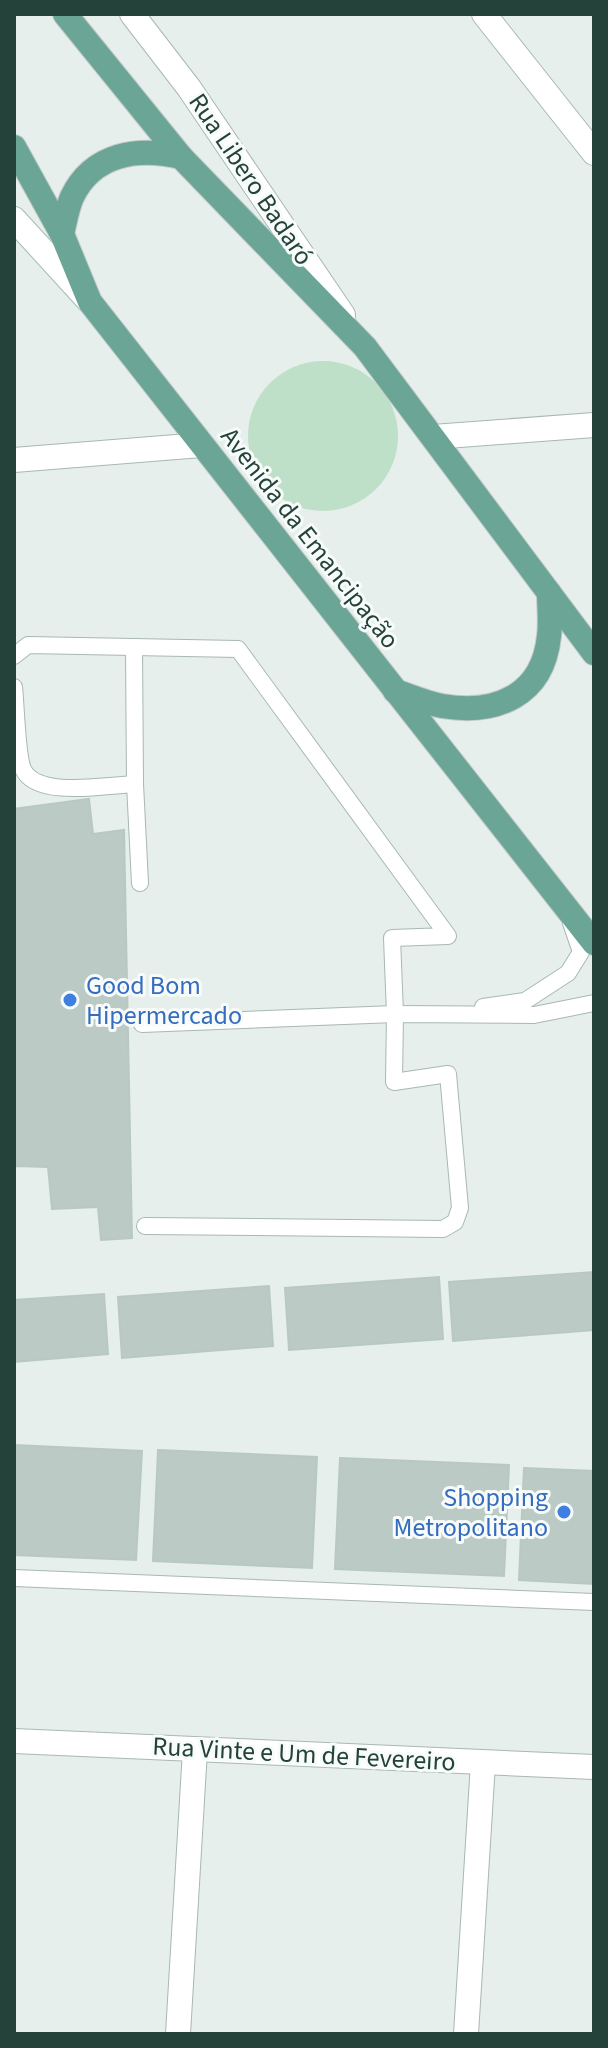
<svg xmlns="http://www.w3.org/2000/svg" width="608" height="2048" font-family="'Source Sans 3',sans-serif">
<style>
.green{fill:#bfe0c8}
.building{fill:#bbcac4;stroke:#b8c9c2;stroke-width:2}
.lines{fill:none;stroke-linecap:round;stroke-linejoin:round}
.lane-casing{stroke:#a8b8b2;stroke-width:18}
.street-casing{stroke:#a8b8b2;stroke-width:26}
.secondary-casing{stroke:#a4bbb3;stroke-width:26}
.primary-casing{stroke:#c2cac8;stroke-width:26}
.lane{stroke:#fff;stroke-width:16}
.street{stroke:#fff;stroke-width:24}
.secondary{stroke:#fff;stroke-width:24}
.primary{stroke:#6aa596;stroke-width:24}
.shop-dot{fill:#3f7fe0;stroke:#f7fbf9;stroke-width:3}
.labels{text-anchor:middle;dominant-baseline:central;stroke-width:6;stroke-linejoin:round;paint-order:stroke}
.street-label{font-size:26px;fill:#24423a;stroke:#f7fbf9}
.shop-label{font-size:26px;fill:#366cbe;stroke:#f7fbf9;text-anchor:start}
</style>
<rect width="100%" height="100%" fill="#e6efeb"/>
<circle class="green" cx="323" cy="436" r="75"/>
<g class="building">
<polygon points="89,799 93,834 124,830 132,1238 101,1240 98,1207 52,1209 48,1167 15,1166 14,1218 14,809"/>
<polygon points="594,1272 594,1330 453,1341 449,1282"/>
<polygon points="439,1277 443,1339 289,1350 285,1288"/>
<polygon points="269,1286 273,1346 122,1358 118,1297"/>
<polygon points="104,1294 108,1354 14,1362 14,1300"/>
<polygon points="14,1445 142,1451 136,1560 14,1555"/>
<polygon points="158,1450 317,1457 312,1568 153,1561"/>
<polygon points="340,1458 509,1465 504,1576 335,1569"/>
<polygon points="524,1468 594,1471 594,1584 519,1580"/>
</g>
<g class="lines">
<defs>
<g id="lane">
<polyline points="134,647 135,784 140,883"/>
<polyline points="14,656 28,645 238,649 448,936 392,938 395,1014 394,1082 448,1074 460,1208 455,1222 443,1229 145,1226"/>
<path d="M14,687c2,17 3,69 9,82 13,30 85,16 112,15"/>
<polyline points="483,1007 525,1001 568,973 581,952 571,923"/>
<polyline points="142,1024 395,1014 534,1015 594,1003"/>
<polyline points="14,1578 594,1602"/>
</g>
<g id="street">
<polyline points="132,14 189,88 343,315"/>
<polyline points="484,14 594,153"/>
<polyline points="433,437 594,425"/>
<polyline points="14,460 201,445"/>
<polyline points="14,1741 594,1767"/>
<polyline points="178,2034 195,1750"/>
<polyline points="466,2034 483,1763"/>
</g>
<polyline id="secondary" points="14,219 88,300"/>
<g id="primary">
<polyline points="65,14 181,157 365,347 594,653"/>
<polyline points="14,147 62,234 90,302 594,943"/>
<path d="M62,234c3,-12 5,-26 10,-37 21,-44 66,-50 109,-40"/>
<path d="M395,691c15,5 31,12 47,15 54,9 101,-10 107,-70 2,-14 0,-29 0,-43"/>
</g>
</defs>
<use href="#lane" class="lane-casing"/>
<use href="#street" class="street-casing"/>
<use href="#secondary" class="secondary-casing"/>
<use href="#primary" class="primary-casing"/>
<use href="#lane" class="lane"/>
<use href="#street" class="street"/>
<use href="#secondary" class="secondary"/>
<use href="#primary" class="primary"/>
</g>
<g class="shop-dot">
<circle cx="70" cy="1000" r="8"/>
<circle cx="564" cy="1512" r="8"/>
</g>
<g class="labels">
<g class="street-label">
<text transform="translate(251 179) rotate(56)">Rua Libero Badaró</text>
<text transform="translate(310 538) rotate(52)">Avenida da Emancipação</text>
<text transform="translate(304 1754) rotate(3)">Rua Vinte e Um de Fevereiro</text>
</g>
<g class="shop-label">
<text x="86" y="985">Good Bom<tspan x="86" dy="30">Hipermercado</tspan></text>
<text x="548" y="1497" text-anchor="end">Shopping<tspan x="548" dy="30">Metropolitano</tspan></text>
</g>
</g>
<rect width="608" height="2048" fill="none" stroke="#24423a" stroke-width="32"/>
</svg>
